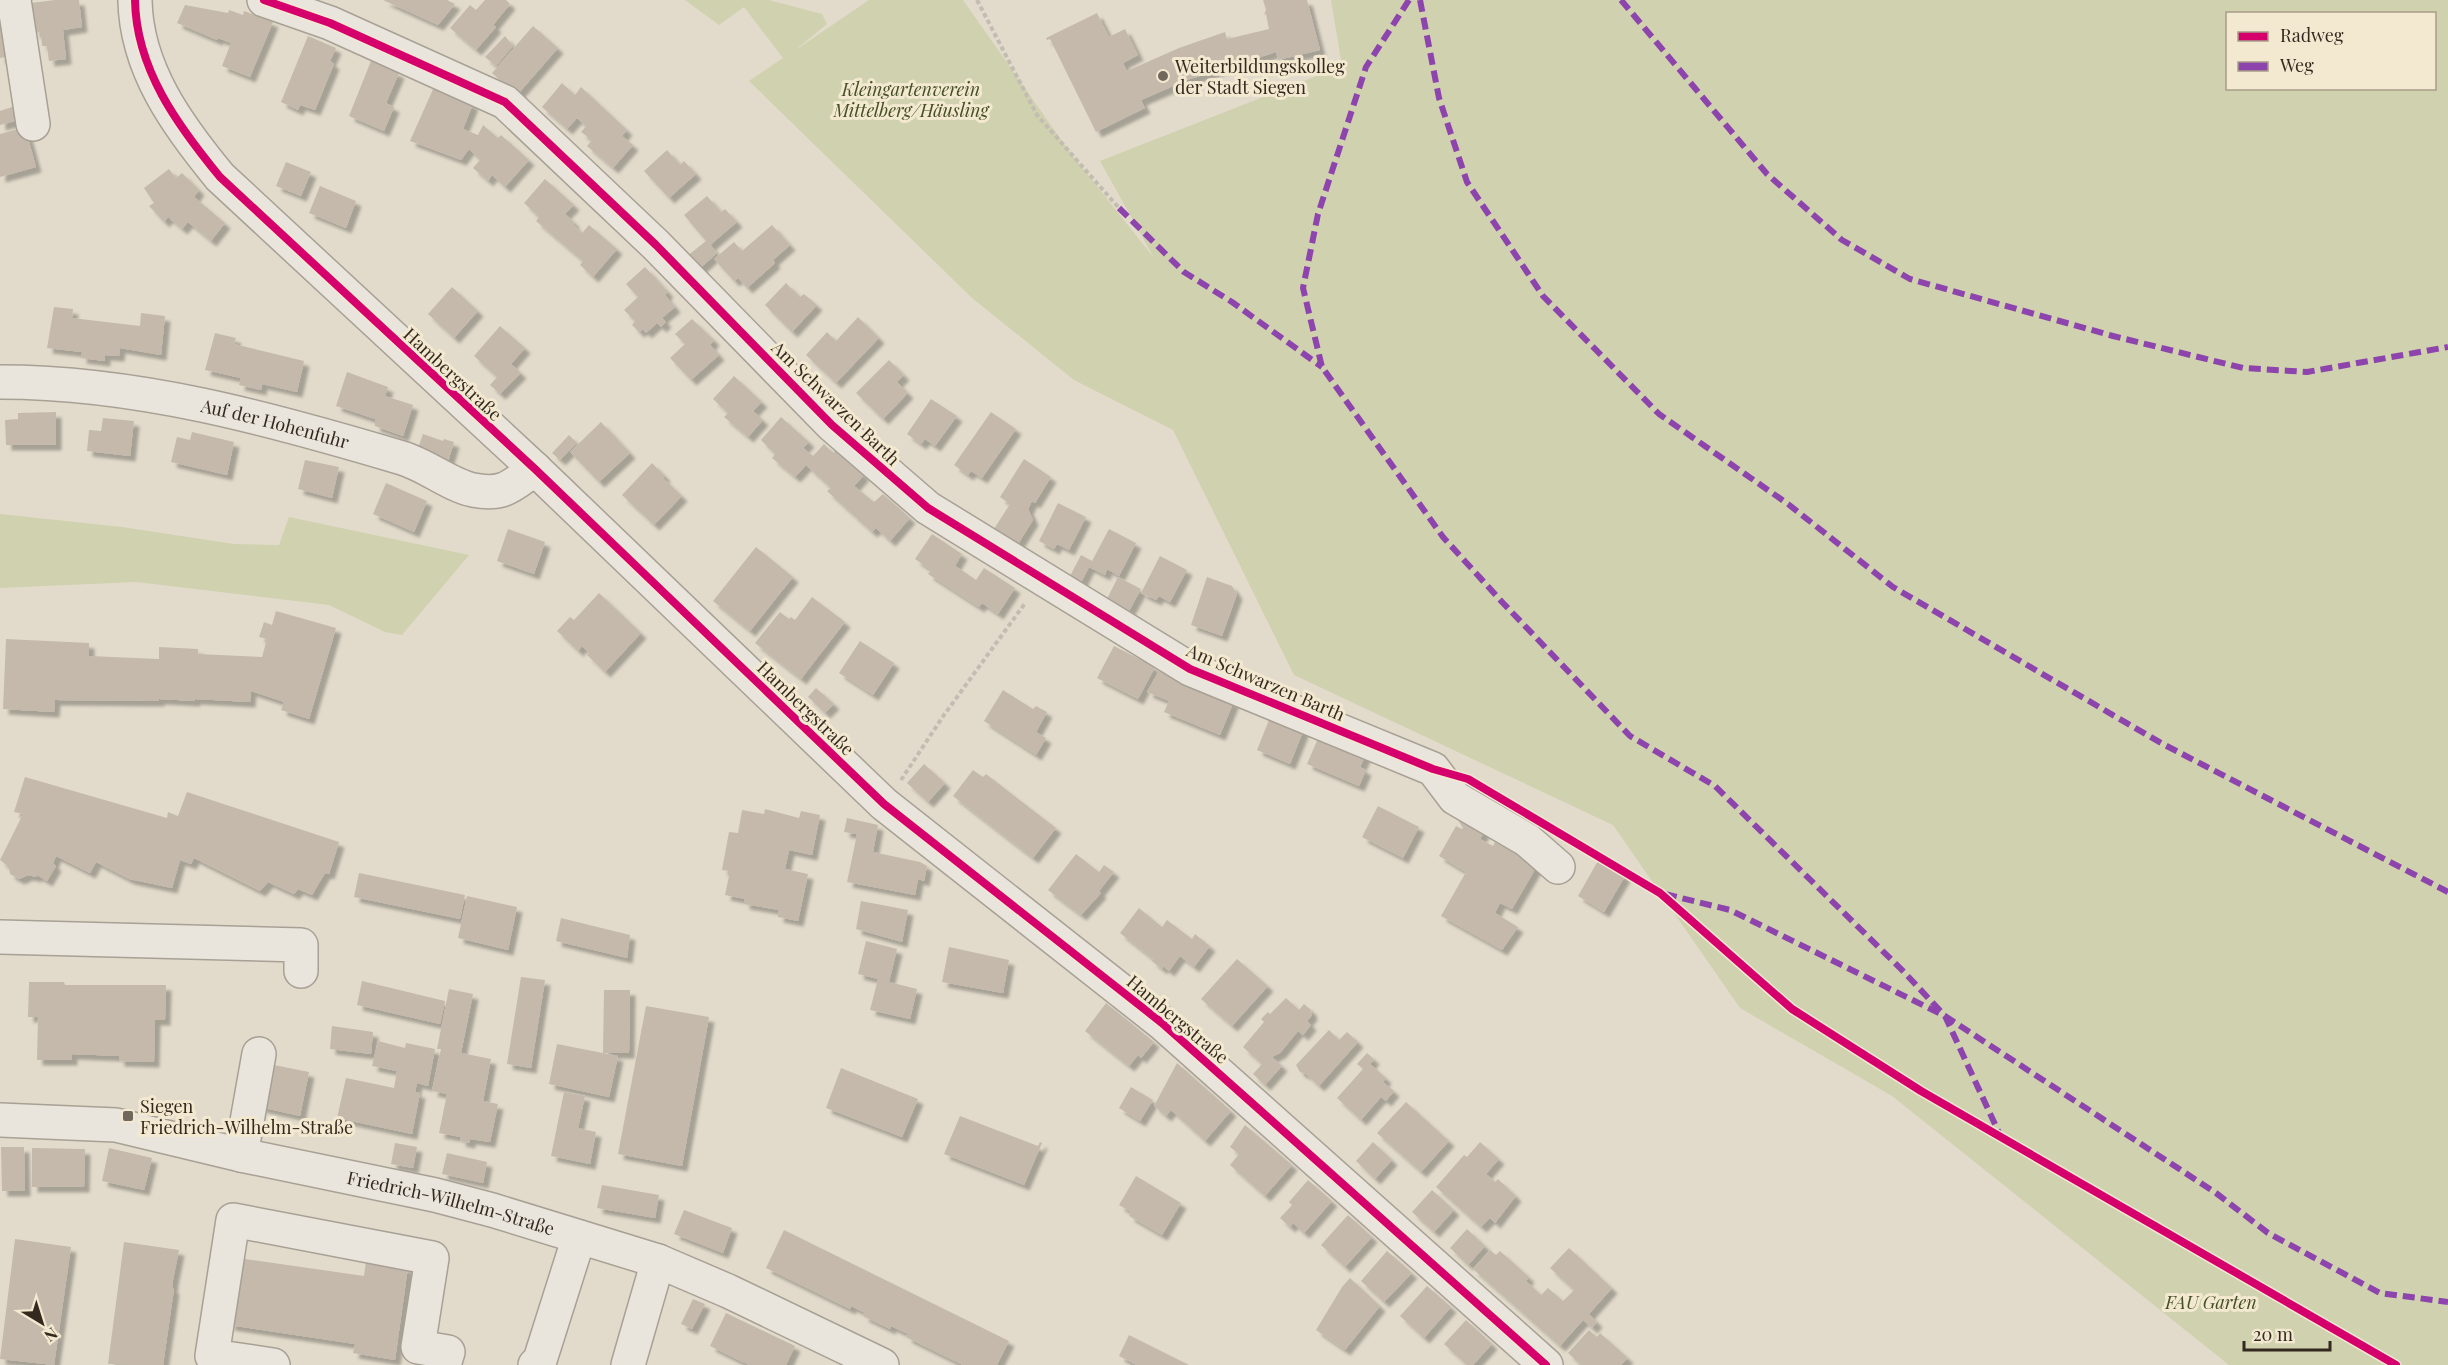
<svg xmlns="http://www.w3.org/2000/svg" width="2448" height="1365" font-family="'Playfair Display',serif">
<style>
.green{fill:#d0d1ae;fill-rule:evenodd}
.building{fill:#c5b9ac;filter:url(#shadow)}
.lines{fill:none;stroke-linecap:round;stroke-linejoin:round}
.minor-casing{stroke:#a7a095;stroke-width:36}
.path{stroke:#c2bcb3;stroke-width:4;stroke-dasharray:4.5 3;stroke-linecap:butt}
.minor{stroke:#eae5dc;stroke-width:33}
.quiet{stroke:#8e44ad;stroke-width:6;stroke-dasharray:12 6;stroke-linecap:butt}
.cycleway-casing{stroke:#f3e9d1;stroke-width:11}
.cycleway{stroke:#d6006c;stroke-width:8}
.poi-dot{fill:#71675b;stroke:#f3e9d1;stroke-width:2}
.labels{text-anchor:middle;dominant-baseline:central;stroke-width:6;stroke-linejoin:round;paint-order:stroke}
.poi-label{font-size:18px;fill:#34291e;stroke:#f3e9d1;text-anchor:start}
.park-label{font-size:18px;font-style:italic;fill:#454f25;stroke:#f3e9d1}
.street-label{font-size:18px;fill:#34291e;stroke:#f3e9d1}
</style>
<defs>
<filter id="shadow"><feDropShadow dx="5.5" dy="5.5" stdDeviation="1.5" flood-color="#0004"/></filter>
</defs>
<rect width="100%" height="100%" fill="#e2dbcb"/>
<g class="green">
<path d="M685,0h84l53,14 5,10 -33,27 75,-51h94l106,151 85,107 -54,-97 242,-95 -11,-66h1117v1365h-219l-337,-269 -152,-88 -127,-183 -319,-150 -121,-245 -99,-50 -102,-82 -223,-217 34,-23 -39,-51 -25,18zM2228,14h206v74h-206z"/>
<polygon points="0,514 122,527 234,544 279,545 289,517 469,555 402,635 385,632 329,605 136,582 0,588"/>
</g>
<g class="building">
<polygon points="55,0 79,0 82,27 63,30 66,59 49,61 47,46 42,46 41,32 35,33 31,3"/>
<polygon points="383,0 447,0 455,4 438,25"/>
<polygon points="485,0 506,0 510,4 493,25 496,27 476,50 450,28 470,5 476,10"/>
<polygon points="1263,0 1307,0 1320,50 1278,60 1276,52 1187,80 1141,100 1145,108 1096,132 1050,39 1047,40 1046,38 1097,13 1109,37 1125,29 1138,55 1123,63 1127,71 1179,48 1225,32 1227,39 1269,29 1266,14 1264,15 1266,10"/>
<polygon points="185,5 228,13 229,10 243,15 244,11 273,22 250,77 222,66 231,43 218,38 217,40 177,23"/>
<polygon points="0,6 10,56 0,58"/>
<polygon points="533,26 558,48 517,95 492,73"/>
<polygon points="308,36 336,48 330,61 334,64 315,110 300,105 298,110 281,102"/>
<polygon points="505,36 513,46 496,66 485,57"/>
<polygon points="371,61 399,73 386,103 394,107 384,131 349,116"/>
<polygon points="562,83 575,95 581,87 627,130 622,136 633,145 613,168 587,146 592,140 581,132 586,126 577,118 567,129 542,107"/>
<polygon points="434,87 473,104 463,129 478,135 483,125 498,138 501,135 529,160 505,187 492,175 488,181 473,168 480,160 469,149 461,160 410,141"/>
<polygon points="15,106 19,120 0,125 0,111"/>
<polygon points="25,127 36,167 0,177 0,134"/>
<polygon points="667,150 680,165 684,161 696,174 669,198 644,171"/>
<polygon points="286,162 311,172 301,196 276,186"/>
<polygon points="169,169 176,178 182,173 199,190 194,197 225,223 211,241 188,222 182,229 168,217 164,222 149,206 154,203 144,188"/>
<polygon points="545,179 574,205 565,214 574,222 573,224 582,233 589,225 617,249 593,277 580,265 583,261 536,221 539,217 524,203"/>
<polygon points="320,186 356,201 346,228 309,213"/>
<polygon points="707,196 721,212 725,209 737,222 710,245 717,253 698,270 686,257 706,241 684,215"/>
<polygon points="772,225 790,245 773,260 775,263 747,288 738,278 734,281 714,259 734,242 742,251"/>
<polygon points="645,267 668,292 665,295 675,307 662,318 666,322 661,327 657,323 646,333 643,329 639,332 632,325 635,321 624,310 638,297 626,284"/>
<polygon points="786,283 800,297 804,294 817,305 792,332 765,305"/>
<polygon points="452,287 478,311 454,338 428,314"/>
<polygon points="54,307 73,309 72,318 140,326 141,313 165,316 161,355 120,348 119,356 105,355 105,361 81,358 82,352 47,348"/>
<polygon points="858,317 879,338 836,383 806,355 827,332 836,341"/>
<polygon points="692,319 714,340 710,345 719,355 691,380 670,358 685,344 675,334"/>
<polygon points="500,326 525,348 511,364 521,373 500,394 490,385 497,377 474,356"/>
<polygon points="215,333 236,338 234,344 304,361 297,392 262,384 261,390 239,385 241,378 205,370"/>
<polygon points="889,360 904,375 897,382 908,393 883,419 856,393"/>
<polygon points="347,372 388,387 385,396 413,405 403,436 375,426 375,419 336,406"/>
<polygon points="734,376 762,402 753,411 763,420 748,437 724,417 728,413 713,399"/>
<polygon points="931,399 957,416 935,446 925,439 921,444 907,434"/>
<polygon points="56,412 56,445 6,445 5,420 18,419 18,413"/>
<polygon points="991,412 1016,429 982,478 971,471 968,475 954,465"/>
<polygon points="781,417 809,442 803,448 813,456 824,444 833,453 836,450 864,475 854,486 874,502 883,494 910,518 890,541 876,528 872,532 827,491 831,488 806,465 795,477 772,458 775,454 761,440"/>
<polygon points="103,418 134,421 130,456 87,451 89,430 101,431"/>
<polygon points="601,422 630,453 599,482 570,452"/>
<polygon points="192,432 234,442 227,475 171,462 177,437 190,440"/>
<polygon points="423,434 443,441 444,439 454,442 447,465 417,451"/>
<polygon points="569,435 577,443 560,460 552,453"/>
<polygon points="1024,459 1051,477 1035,503 1032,501 1028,509 1033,520 1018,544 994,529 1010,504 1000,497"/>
<polygon points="305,460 339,467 332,498 298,489"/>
<polygon points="652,463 665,476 663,478 682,496 654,525 622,495"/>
<polygon points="386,483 427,501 414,532 373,514"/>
<polygon points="1058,503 1086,517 1069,550 1057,544 1054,549 1039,541"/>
<polygon points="508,529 545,542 534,574 497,561"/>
<polygon points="1109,529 1136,543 1119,576 1107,569 1105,575 1089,567 1081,583 1070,576 1081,555 1092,561"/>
<polygon points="932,534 962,554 955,566 966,573 976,580 984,568 1015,588 998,614 982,603 979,607 928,574 931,570 915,559"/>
<polygon points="756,547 793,577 750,631 713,601"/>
<polygon points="1160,556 1187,570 1170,602 1159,596 1156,600 1141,593"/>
<polygon points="1118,577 1141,589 1129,611 1107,599"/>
<polygon points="1207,577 1232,586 1237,594 1222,636 1191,625"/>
<polygon points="599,593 641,633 605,672 587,655 589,653 582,646 578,651 557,631 570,617 574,620"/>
<polygon points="812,597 845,622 801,679 755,643 780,612 789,619 791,617 795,620"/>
<polygon points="276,611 336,628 309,719 281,710 284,702 251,691 250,702 195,699 195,701 159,699 159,701 55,700 54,712 3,709 6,639 89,643 89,656 159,659 159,647 198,649 198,654 262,657 267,639 259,637 264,622 272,625"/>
<polygon points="860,641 894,663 873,695 839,673"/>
<polygon points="1114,646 1155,667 1138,699 1097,678"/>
<polygon points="1159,671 1193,687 1234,701 1220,735 1164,712 1169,701 1147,692"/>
<polygon points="816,688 834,704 825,713 808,697"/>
<polygon points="1003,690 1033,709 1036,706 1047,712 1036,732 1046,738 1036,755 984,721"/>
<polygon points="1271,715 1304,729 1290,764 1257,750"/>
<polygon points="1319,736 1366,754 1360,767 1366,770 1359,786 1307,764"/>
<polygon points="924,764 945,783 928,802 907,783"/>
<polygon points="973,770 983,777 986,774 1056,828 1033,858 953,796"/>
<polygon points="25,777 167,818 168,812 178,816 187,792 339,842 329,874 325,873 312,895 298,889 294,894 268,882 260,891 194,858 191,864 180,860 172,888 129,879 96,862 90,873 56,856 53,863 56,866 47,881 37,875 36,877 28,875 19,879 10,874 9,867 0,860 23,814 14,812"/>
<polygon points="1378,806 1419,827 1403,858 1362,837"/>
<polygon points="765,809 799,818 801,811 820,815 812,855 789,850 785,869 808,874 798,921 778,917 779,910 744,904 745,899 725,895 730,871 722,870 729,832 738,833 742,810 764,814"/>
<polygon points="1463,812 1489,824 1480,839 1493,846 1495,842 1537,866 1512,909 1500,903 1495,913 1518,927 1502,950 1441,916 1466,872 1439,856 1456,826 1462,829 1463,828 1458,820"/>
<polygon points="847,818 878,825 873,852 920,862 927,866 924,881 918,879 915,895 847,882 857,834 844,832"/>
<polygon points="1076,854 1099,872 1104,865 1114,872 1099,891 1101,893 1081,915 1048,890"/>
<polygon points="1599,859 1625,876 1604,912 1578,896"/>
<polygon points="359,873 465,895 460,919 354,897"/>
<polygon points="467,896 517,907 508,950 458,938"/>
<polygon points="861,901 908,910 902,942 856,929"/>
<polygon points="1139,908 1162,927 1167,920 1192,939 1195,934 1210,946 1194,967 1180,956 1169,971 1163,966 1162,969 1152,961 1153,959 1120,933"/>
<polygon points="561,918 630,935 627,958 556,941"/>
<polygon points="866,941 897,949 889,982 917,989 910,1019 870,1010 878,979 858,974"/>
<polygon points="949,947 1009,960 1003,993 942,982"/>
<polygon points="1237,959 1268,986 1232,1026 1201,999"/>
<polygon points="521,977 545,980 531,1068 507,1064"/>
<polygon points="362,981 445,1001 440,1024 357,1005"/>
<polygon points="29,982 64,982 65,985 166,985 165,1020 155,1020 154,1062 119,1061 119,1056 72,1054 72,1060 37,1060 38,1017 28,1017"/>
<polygon points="449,989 473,994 461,1053 491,1059 483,1101 498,1104 490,1142 470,1139 470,1143 460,1141 461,1137 439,1133 447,1094 432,1091 441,1049 437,1049"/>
<polygon points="604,990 630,990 629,1053 603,1053"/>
<polygon points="1286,998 1299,1010 1304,1004 1311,1010 1312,1015 1307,1021 1311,1025 1303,1035 1298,1031 1280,1053 1272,1057 1282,1066 1265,1085 1253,1074 1262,1064 1243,1047 1264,1022 1261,1019 1268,1012 1270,1014"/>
<polygon points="1106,1003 1154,1042 1141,1058 1138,1055 1129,1066 1085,1031"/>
<polygon points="646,1006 709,1017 682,1166 618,1154"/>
<polygon points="332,1026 373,1032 371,1054 330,1049"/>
<polygon points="1329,1030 1339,1040 1347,1032 1358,1042 1319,1086 1306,1074 1300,1072 1296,1065"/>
<polygon points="378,1041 405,1048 406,1043 435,1049 428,1086 417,1083 415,1092 420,1093 412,1134 337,1118 346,1078 394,1088 397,1071 372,1066"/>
<polygon points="557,1044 618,1056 609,1097 549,1084"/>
<polygon points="1367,1053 1374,1059 1370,1064 1386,1078 1383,1082 1394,1091 1386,1101 1381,1097 1361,1120 1337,1098 1363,1069 1357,1064"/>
<polygon points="1177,1063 1231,1111 1205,1141 1171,1110 1166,1116 1154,1106"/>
<polygon points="269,1064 309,1072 300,1116 260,1107"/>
<polygon points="841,1068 918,1099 902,1137 826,1108"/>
<polygon points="1131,1087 1153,1100 1140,1121 1119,1108"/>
<polygon points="564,1092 585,1096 578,1128 596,1132 590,1164 551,1156"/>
<polygon points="1406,1102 1449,1141 1421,1172 1377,1133"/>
<polygon points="960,1116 1038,1146 1040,1142 1042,1143 1024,1185 944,1154"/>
<polygon points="1245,1125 1292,1165 1265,1196 1230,1165 1239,1154 1230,1147"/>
<polygon points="1373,1142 1392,1160 1375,1179 1356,1161"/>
<polygon points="1480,1142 1499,1159 1486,1174 1495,1182 1498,1179 1516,1196 1495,1223 1490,1218 1481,1227 1436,1187 1464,1155 1467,1157"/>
<polygon points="395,1143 417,1147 413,1168 391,1164"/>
<polygon points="1,1147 24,1147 25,1191 2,1191"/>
<polygon points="32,1148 85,1149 84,1187 32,1187"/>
<polygon points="109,1148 152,1158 144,1190 102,1181"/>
<polygon points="447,1153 487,1162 483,1183 442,1174"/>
<polygon points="1136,1176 1181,1203 1162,1235 1129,1216 1131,1212 1119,1205"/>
<polygon points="1308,1180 1332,1201 1304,1233 1293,1223 1290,1227 1280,1218 1292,1205 1289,1202"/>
<polygon points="602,1185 659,1195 655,1218 597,1208"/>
<polygon points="1432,1190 1454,1210 1434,1232 1412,1212"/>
<polygon points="684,1210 732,1228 723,1253 674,1234"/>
<polygon points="1348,1215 1372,1237 1345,1267 1321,1245"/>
<polygon points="1467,1229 1485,1246 1468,1265 1450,1248"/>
<polygon points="784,1230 1009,1341 997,1365 963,1365 906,1337 908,1334 891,1326 890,1329 863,1316 865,1313 851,1306 850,1309 766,1268"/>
<polygon points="15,1239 71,1247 54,1365 0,1359"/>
<polygon points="124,1242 179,1250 173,1280 172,1288 174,1289 163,1365 108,1364"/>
<polygon points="1569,1248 1612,1288 1589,1314 1597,1322 1592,1328 1583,1320 1560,1346 1473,1269 1490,1250 1496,1255 1500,1251 1529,1277 1526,1281 1541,1295 1548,1288 1563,1301 1574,1290 1550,1268"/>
<polygon points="1387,1251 1412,1273 1384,1302 1361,1281"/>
<polygon points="238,1258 364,1276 366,1261 408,1267 395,1360 353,1353 355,1344 229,1325"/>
<polygon points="1350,1278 1380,1306 1345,1350 1316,1330 1342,1287"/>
<polygon points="1427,1286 1451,1307 1424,1338 1400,1316"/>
<polygon points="693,1299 705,1304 692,1329 681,1324"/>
<polygon points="726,1313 795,1346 786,1365 749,1365 710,1346"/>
<polygon points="1466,1320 1492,1344 1473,1365 1467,1365 1444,1344"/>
<polygon points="1589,1330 1597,1337 1600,1333 1628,1358 1621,1365 1581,1365 1568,1353"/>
<polygon points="1129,1335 1189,1365 1137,1365 1119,1356"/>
</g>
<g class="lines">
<defs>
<g id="minor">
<polyline points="14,0 33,124"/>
<path d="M135,0c1,69 43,126 85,177l315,292 349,335 278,219 384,342"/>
<polyline points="264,0 330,23 505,102 656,245 832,425 928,508 1190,669 1433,769 1455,798 1527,840 1558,867"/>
<path id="s1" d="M0,382c138,0 271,37 402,76 24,7 48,27 71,32 31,6 38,-4 62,-21"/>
<polyline points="0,937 301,945 301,971"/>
<path id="s2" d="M0,1120l116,5 125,30 194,40 57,15 166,51 70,30 154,74"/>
<polyline points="241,1155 259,1054"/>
<polyline points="273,1365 212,1356 233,1220 432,1258 418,1347 448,1352 444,1365"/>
<polyline points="535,1365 540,1360 579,1237"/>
<polyline points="628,1365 658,1261"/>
</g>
</defs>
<use href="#minor" class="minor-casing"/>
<g class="path">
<polyline points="977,0 1037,115 1119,208"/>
<polyline points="901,780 944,715 1026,602"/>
</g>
<use href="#minor" class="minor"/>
<g class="quiet">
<polyline points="1409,0 1366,67 1318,214 1303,288 1322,367 1443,537 1503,603 1630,736 1715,786 1904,972 1945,1016 2000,1135"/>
<polyline points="1420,0 1439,98 1467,182 1543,296 1659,414 1788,504 1893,587 2161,743 2448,892"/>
<polyline points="1621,0 1767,174 1842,240 1910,279 2113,336 2243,368 2307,372 2448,347"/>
<polyline points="1119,208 1184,272 1232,302 1322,367"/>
<polyline points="1665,894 1730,910 1945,1016 2216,1193 2268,1233 2380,1293 2448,1302"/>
</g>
<defs>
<g id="cycleway">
<path d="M135,0c1,69 43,126 85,177l315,292 349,335 278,219 384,342"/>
<polyline points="264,0 330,23 505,102 656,245 832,425 928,508 1190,669 1433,769 1468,779 1660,893 1792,1009 1921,1091 2396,1365"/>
</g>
</defs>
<use href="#cycleway" class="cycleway-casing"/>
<use href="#cycleway" class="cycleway"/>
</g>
<g class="poi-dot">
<circle cx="1163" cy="76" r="6"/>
<rect x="122" y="1110" width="12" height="12" rx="3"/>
</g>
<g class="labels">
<g class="poi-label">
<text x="1175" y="66">Weiterbildungskolleg<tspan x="1175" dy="21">der Stadt Siegen</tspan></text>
<text x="140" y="1106">Siegen<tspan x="140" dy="21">Friedrich-Wilhelm-Straße</tspan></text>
</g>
<g class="park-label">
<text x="911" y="89">Kleingartenverein<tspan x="911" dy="21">Mittelberg/Häusling</tspan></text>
<text x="2211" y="1302">FAU Garten</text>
</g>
<g class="street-label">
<text transform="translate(453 374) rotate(43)">Hambergstraße</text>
<text transform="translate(836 403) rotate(44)">Am Schwarzen Barth</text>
<text stroke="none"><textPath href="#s1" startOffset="279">Auf der Hohenfuhr</textPath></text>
<text transform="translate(1266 682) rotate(23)">Am Schwarzen Barth</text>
<text transform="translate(806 708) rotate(44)">Hambergstraße</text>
<text transform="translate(1178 1019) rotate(40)">Hambergstraße</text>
<text stroke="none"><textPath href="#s2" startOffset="460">Friedrich-Wilhelm-Straße</textPath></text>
</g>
</g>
<rect x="2226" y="12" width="210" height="78" fill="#f3e9d1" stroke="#a79c89" stroke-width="1.5"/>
<rect x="2238" y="32" width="30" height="9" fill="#d6006c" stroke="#a79c89" stroke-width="1.5"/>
<text x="2280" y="42" font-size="18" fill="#34291e">Radweg</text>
<rect x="2238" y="62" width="30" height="9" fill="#8e44ad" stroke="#a79c89" stroke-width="1.5"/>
<text x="2280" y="72" font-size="18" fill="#34291e">Weg</text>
<g transform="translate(42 1323) rotate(142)" stroke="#f3e9d1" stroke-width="4.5" paint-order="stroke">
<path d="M0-4.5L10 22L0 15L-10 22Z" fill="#34291e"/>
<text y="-9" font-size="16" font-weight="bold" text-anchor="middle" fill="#34291e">N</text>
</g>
<path d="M2244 1341v9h86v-9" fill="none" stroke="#34291e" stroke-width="3"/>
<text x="2253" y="1341" font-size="18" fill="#34291e" stroke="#f3e9d1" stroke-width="4.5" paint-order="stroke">20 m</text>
</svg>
